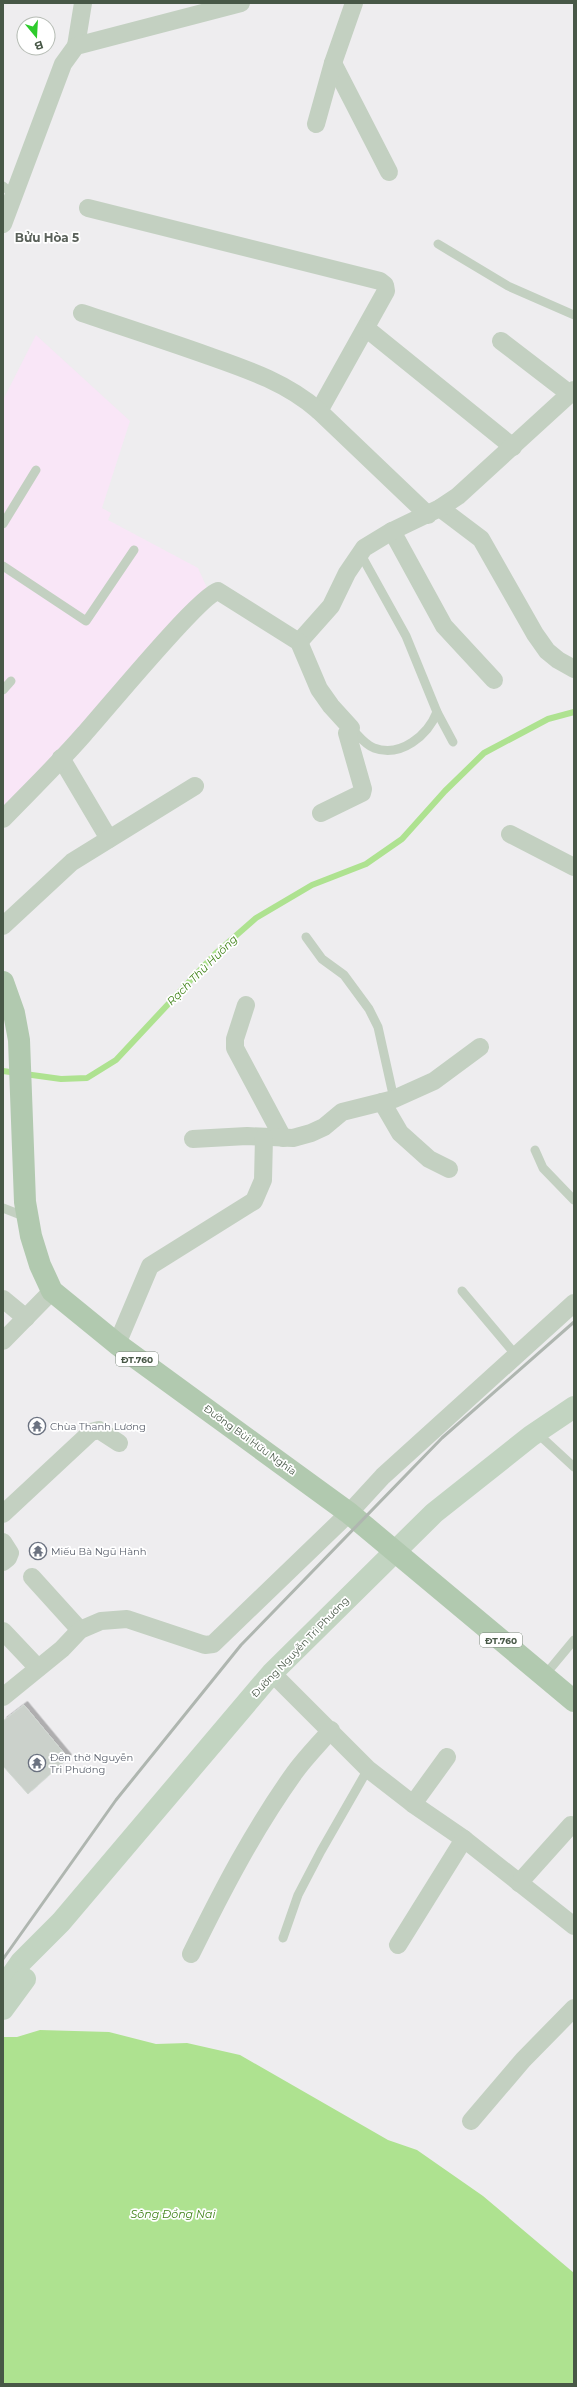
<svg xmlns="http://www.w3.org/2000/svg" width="577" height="2387" font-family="Montserrat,sans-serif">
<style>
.commercial{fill:#f9e6f7}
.water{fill:#aee290}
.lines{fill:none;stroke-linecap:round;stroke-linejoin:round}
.stream{stroke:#aee290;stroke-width:6}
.building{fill:#cbd1cb;stroke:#d1d8d2;filter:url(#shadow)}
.service{stroke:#c3d0c1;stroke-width:9}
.minor{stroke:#c3d0c1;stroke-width:18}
.secondary{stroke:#c2d4c1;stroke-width:22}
.primary{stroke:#b1c9af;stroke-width:22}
.rail{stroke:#afb6b0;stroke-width:3}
.labels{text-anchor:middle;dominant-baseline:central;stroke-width:3.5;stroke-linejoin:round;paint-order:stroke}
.shield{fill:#fff;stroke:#7f8a7e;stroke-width:1}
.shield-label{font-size:9px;font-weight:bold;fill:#485847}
.worship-label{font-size:10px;fill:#5b616d;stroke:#fff;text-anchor:start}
.street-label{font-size:10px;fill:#485847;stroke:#fff}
.water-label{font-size:11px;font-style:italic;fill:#408319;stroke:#fff}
.quarter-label{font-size:12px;font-weight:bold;fill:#5a615a;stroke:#fff}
</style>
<defs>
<filter id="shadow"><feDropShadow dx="3.5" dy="-3.5" stdDeviation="0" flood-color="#0004"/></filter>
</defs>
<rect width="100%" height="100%" fill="#eeedef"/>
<polygon class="commercial" points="36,335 130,421 102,508 111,513 108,520 198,568 207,588 3,810 3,400"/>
<polygon class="water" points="40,2030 109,2032 156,2044 187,2043 240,2055 388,2140 417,2150 483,2196 574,2273 574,2384 3,2384 3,2037 17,2037"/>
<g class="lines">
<polyline class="stream" points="3,1071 61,1079 87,1078 116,1060 215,954 256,918 312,885 366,864 402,839 445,791 484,753 548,719 574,712"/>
</g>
<polygon class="building" points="24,1705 68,1758 28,1794 3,1766 3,1721"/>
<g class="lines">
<g class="service">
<polyline points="3,186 13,194"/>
<polyline points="438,244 508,286 574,315"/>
<polyline points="3,524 36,470"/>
<polyline points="360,553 406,636 437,712 453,742"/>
<polyline points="3,566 86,621 134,550"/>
<polyline points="3,690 11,681"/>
<path d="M351,728c7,7 14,17 23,20 27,10 54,-13 63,-36"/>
<polyline points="306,937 322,959 344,975 369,1009 378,1027 394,1099"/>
<polyline points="535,1150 543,1168 574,1200"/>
<polyline points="3,1208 26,1217"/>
<polyline points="462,1291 515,1354"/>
<polyline points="537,1433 574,1467"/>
<polyline points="545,1675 574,1640"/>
<polyline points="283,1938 298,1895 321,1851 368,1769"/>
</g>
<g class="minor">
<polyline points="76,46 83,3"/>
<polyline points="333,63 389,172"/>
<polyline points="316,124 333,63 354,3"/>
<polyline points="88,208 380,281 385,285 386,291 319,411"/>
<polyline points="3,224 63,64 76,46 241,3"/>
<path d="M82,313c42,14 85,28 127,43 40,14 78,27 110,55l109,104"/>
<polyline points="367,329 513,447"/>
<polyline points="501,341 570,394"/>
<polyline points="440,508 481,539 535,634 547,651 558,660 574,669"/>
<polyline points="392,531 444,626 494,680"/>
<polyline points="299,642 331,606 347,573 364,548 392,531 440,508 458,496 574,390"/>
<polyline points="61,758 109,839"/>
<path d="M3,819c27,-28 56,-56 82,-86 20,-22 114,-137 133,-142l81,51 20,47 12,17 20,22 -4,5 16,56 -1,4 -41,20"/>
<polyline points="510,834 574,867"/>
<polyline points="3,926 72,862 195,786"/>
<polyline points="246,1005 235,1039 235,1048 283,1138"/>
<polyline points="382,1102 400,1133 429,1159 449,1169"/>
<polyline points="193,1139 247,1136 293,1138 311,1133 324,1127 342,1112 394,1099 434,1081 480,1047"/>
<polyline points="3,1299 26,1318"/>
<polyline points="3,1341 52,1291"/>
<polyline points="117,1344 150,1266 254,1201 263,1180 264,1137"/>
<polyline points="3,1514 91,1432 99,1430 119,1443"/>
<polyline points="3,1542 10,1553 8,1558 3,1562"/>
<polyline points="32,1577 80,1630"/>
<polyline points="3,1631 38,1668"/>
<polyline points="272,1673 368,1769 413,1804 464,1839 574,1926"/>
<polyline points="3,1697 62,1649 80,1630 101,1621 127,1619 205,1645 213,1644 349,1513 383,1476 574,1303"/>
<polyline points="413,1804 447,1757"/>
<polyline points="519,1883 571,1825"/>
<polyline points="398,1945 464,1839"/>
<path d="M191,1954c31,-63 63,-125 104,-182 11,-15 24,-28 36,-42"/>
<polyline points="471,2121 523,2060 574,2008"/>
</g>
<g class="secondary">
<polyline points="3,1988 21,1962 61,1922 272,1673 434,1513 531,1436 574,1407"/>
<polyline points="3,2009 25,1979"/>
</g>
<polyline class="primary" points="3,982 14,1013 19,1040 25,1202 31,1236 40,1265 52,1291 117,1344 349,1513 574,1701"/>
<polyline class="rail" points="3,1959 116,1800 241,1645 442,1438 574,1322"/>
</g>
<defs>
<symbol id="temple-ring" viewBox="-11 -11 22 22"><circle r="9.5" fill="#fff" stroke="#6b7280" stroke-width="1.5"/><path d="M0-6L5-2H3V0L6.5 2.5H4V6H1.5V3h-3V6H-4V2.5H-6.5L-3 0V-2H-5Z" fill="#6b7280"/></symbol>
</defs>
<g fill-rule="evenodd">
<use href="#temple-ring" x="27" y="1416" width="20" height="20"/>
<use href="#temple-ring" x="28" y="1541" width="20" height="20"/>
<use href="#temple-ring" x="27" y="1753" width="20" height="20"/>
</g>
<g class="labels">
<g class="shield">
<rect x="116" y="1352" width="42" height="14" rx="3"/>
<rect x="480" y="1633" width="42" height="14" rx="3"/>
</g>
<g class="shield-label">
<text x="137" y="1359">ĐT.760</text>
<text x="501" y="1640">ĐT.760</text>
</g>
<g class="worship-label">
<text x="50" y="1426">Chùa Thanh Lương</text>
<text x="51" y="1551">Miếu Bà Ngũ Hành</text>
<text x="50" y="1757">Đền thờ Nguyễn<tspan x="50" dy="12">Tri Phương</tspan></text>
</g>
<g class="street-label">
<text transform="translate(250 1440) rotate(36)">Đường Bùi Hữu Nghĩa</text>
<text transform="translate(300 1647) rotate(-46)">Đường Nguyễn Tri Phương</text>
</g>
<g class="water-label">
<text transform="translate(202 970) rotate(-45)">Rạch Thủ Huồng</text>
<text x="173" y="2214">Sông Đồng Nai</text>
</g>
<g class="quarter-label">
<text x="47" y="237">Bửu Hòa 5</text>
</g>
</g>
<rect width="577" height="2387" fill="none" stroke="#485847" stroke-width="8"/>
<g transform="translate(36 36) rotate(162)"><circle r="19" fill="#ffffff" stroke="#b6bcb5"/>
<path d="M0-3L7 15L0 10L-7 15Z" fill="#2dcb2b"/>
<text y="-6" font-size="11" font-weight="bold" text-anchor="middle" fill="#485847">B</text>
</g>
</svg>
